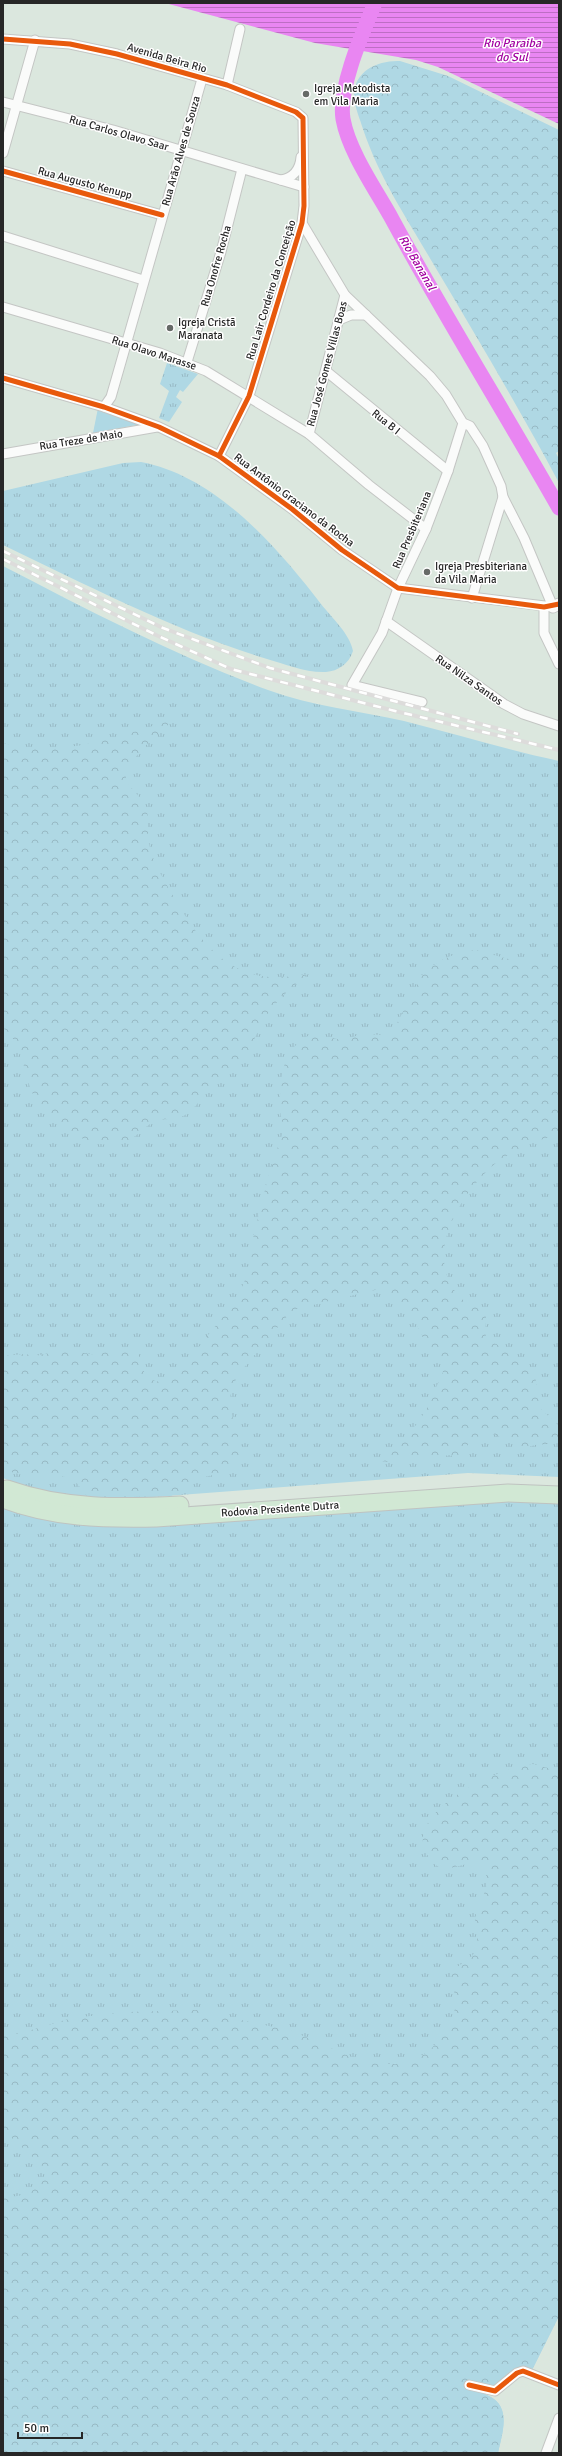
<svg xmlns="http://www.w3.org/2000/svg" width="562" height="2456" font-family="Signika,sans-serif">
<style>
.grass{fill:url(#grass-tufts)}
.forest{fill:url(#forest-crowns)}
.park{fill:#afd8e4}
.water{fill:url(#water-rules)}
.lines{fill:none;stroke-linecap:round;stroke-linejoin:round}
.river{stroke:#e986f2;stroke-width:15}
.minor-casing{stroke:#c4c6c4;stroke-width:11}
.tertiary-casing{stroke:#c4c6c4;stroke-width:13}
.motorway-casing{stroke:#bfc3c0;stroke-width:19}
.minor{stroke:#fafbfa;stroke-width:9}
.tertiary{stroke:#fafbfa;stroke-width:11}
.motorway{stroke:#d1e8d4;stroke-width:17}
.rail-casing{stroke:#dddcdb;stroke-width:4}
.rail{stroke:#fff;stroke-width:2.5;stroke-dasharray:8;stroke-linecap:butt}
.cycleway-casing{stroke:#fff;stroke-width:8}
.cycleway{stroke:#e8590c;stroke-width:5}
.poi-dot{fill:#666a67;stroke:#fff;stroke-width:1.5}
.labels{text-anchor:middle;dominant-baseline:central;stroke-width:3;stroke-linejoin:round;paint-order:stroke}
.street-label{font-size:11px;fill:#272727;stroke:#fff}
.poi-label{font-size:11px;fill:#272727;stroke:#fff;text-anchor:start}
.water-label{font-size:12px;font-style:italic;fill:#a100a0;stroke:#fff}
</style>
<defs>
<pattern id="grass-tufts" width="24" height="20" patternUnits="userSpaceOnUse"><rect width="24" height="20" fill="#afd8e4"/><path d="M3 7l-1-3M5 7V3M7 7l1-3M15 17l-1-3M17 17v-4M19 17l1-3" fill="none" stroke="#97b9c4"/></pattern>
<pattern id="forest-crowns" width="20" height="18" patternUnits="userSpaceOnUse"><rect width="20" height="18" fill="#afd8e4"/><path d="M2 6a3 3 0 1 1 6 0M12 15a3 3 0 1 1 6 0" fill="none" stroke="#97b9c4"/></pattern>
<pattern id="water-rules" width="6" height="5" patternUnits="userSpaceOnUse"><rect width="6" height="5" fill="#e986f2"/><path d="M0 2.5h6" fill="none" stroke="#bd6ec4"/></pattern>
</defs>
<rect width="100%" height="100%" fill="#dbe7de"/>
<g class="grass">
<polygon points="167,363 198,374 183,392 180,390 176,397 182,402 169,422 159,418 169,391 160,384"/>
<path d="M141,462c75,14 136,85 180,142 11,14 29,30 32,47 -4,13 -15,20 -27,21 -20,1 -41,-8 -59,-13 -92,-28 -178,-73 -264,-114v-54l120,-28z"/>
<path d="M3,566c87,45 173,90 265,124 43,16 92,21 136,31 52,13 103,29 155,40v716l-91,-4 -328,25c-46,0 -94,-1 -137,-20z"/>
<path d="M487,1500l72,2v814l-27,54 -67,17c8,4 16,5 24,9 23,11 13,38 9,57h-495v-945l210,13 128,-7z"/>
</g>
<g class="forest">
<path d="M400,61l48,15 111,54v321l-3,2 3,6v24c-40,-75 -84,-149 -128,-223 -25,-43 -52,-83 -68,-131 -3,-10 -8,-21 -9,-32 -1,-26 24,-37 46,-36z"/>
<path d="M175,719c-14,12 -45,38 -49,56 -2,10 19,23 21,36 2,10 0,22 2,33 4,20 17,39 27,57 32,54 66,89 133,72 -13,12 -29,23 -39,38 -13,17 -18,39 -31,55 -9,11 -23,15 -31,24 -8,9 -13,19 -23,25 -9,6 -23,2 -32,7 -7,4 -12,10 -19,15 -27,19 -63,-1 -85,-20 -29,-25 -19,-69 -46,-89v-285c58,16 117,-7 172,-24z"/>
<path d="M476,950l36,10 47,1v173c-24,7 -52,18 -70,35 -31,30 -64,85 -32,125 8,10 18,10 28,17 3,10 -2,19 2,28l22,12 21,18 5,6 5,33 19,18v17l-24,2 -13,4 -28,-15c-27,1 -22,10 -37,24l-7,-3 -36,6 -7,-2 -18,3 -9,-1 37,-37 9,-14 17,-38 -5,-17 -17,-21 -8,-18 -34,-27 -83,20c-13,9 -19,20 -29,32 -39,44 -46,48 -25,106l-4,13 -10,12 -29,6 -28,18 -83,2 -12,-16 -11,-5 -10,-2 -16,4 -36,-9v-114l22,-2 10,2 24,-5h15l22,4 23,-7 18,2c3,6 2,13 6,20 14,24 38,6 48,-11 15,-25 38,-45 51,-72 8,-15 8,-36 12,-53 6,-23 11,-47 18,-70 3,-10 7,-19 10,-29 2,-11 -2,-18 -2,-29 0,-29 2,-59 32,-72l30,6 21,-6 20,1 10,-4 29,-56c16,-16 32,-22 54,-25z"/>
<path d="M533,1764l26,7v545l-27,54 -33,16 -34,1c8,4 17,5 24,9 23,11 13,37 9,57h-495v-257c17,3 35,-5 42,-20l-3,-10 -39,-36v-98l15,2 54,-16 56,-6 68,-2 96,21 66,29 21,4h21l17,-5 15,-11 14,-17 11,-27 -7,-30c6,-10 20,-11 25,-23 5,-10 0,-20 0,-30 1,-19 25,-42 2,-57 -12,-3 -26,8 -38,3 -8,-4 -12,-12 -15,-19 -13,-41 79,-82 109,-84z"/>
</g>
<polygon class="park" points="98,408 142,424 93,433"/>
<polygon class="water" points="165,3 559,3 559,124 438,67 416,60 315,43"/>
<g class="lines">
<path class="river" d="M375,3c-12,29 -37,85 -32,116 6,33 33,71 49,100 53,98 112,192 167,289"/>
<defs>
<g id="minor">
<polyline points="3,39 70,44 117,54 227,85 296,112 303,118 304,206 302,223 249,396 219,456"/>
<polyline points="227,85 240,29"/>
<polyline points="3,102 113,130 304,187"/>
<polyline points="3,153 35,40"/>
<polyline points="3,171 162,215"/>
<path d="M281,180c12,-2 19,-10 20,-23"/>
<polyline points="3,236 143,280"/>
<polyline points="3,307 160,353 206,371 309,434 369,485 426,529"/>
<polyline points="339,320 351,315 366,315"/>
<polyline points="187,362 221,252 242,169"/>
<polyline points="326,371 448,471"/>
<polyline points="3,378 104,407 159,427 219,456 292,509 342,550 398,588 553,607 524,538 503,497 501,486 483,446 470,426 463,423 446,395 430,376 345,295 302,223"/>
<polyline points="104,407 111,397 202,79"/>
<polyline points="309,434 345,295"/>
<polyline points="3,454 157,427"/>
<polyline points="472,598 503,497"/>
<polyline points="544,607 544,633 559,664"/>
<polyline points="386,621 504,704 523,714 559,726"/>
<polyline points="422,702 352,685 382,633 398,588 426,529 448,471 463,423"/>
<polyline points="469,2385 495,2391 517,2373 523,2371 559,2385"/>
<polyline points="546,2453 559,2418"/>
</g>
<polyline id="tertiary" points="553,607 559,604"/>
<g id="motorway">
<path d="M7,1489c56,20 115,19 173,16"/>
<path d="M3,1499c50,19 100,20 153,19l352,-25 51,2"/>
</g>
</defs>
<use href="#minor" class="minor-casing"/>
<use href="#tertiary" class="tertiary-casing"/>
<use href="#motorway" class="motorway-casing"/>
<use href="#minor" class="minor"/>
<use href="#tertiary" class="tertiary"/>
<use href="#motorway" class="motorway"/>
<defs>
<g id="rail">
<polyline points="3,551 163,628 270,668 518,734"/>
<polyline points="3,559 156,635 231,669 395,711 559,750"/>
</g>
</defs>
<use href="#rail" class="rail-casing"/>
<use href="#rail" class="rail"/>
<defs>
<g id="cycleway">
<polyline points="3,39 70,44 117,54 227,85 296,112 303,118 304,206 302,223 249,396 219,456"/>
<polyline points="3,171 162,215"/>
<polyline points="3,378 104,407 159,427 219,456 292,509 342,550 398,588 544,607 559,604"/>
<polyline points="469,2385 495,2391 517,2373 523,2371 559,2385"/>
</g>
</defs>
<use href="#cycleway" class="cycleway-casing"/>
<use href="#cycleway" class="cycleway"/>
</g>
<g class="poi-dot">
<circle cx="306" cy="94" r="4"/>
<circle cx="170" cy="328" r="4"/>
<circle cx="427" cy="572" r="4"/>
</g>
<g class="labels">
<g class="street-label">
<text transform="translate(167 58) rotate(16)">Avenida Beira Rio</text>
<text transform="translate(119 133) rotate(16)">Rua Carlos Olavo Saar</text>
<text transform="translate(181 151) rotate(-74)">Rua Arão Alves de Souza</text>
<text transform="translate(85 183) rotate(15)">Rua Augusto Kenupp</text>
<text transform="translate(216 266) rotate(-74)">Rua Onofre Rocha</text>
<text transform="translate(271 290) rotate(-73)">Rua Lair Cordeiro da Conceição</text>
<text transform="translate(154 353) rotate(18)">Rua Olavo Marasse</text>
<text transform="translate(327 364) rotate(-75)">Rua José Gomes Villas Boas</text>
<text transform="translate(386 422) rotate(39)">Rua B I</text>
<text transform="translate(81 440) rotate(-9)">Rua Treze de Maio</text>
<text transform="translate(294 500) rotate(37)">Rua Antônio Graciano da Rocha</text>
<text transform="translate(412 530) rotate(-67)">Rua Presbiteriana</text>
<text transform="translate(469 680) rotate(35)">Rua Nilza Santos</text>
<text transform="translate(280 1509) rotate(-4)">Rodovia Presidente Dutra</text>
</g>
<g class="poi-label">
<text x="314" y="88">Igreja Metodista<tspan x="314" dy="13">em Vila Maria</tspan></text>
<text x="178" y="322">Igreja Cristã<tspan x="178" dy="13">Maranata</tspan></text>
<text x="435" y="566">Igreja Presbiteriana<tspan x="435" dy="13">da Vila Maria</tspan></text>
</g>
<g class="water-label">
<text x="512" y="43">Rio Paraiba<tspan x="512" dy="14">do Sul</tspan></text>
<text transform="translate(417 263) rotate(60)">Rio Bananal</text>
</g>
</g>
<rect width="562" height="2456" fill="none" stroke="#272727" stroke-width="8"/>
<path d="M18 2432v6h64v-6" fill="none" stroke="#272727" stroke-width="2"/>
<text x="24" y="2432" font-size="12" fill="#272727" stroke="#ffffff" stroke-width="3" paint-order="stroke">50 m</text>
</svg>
